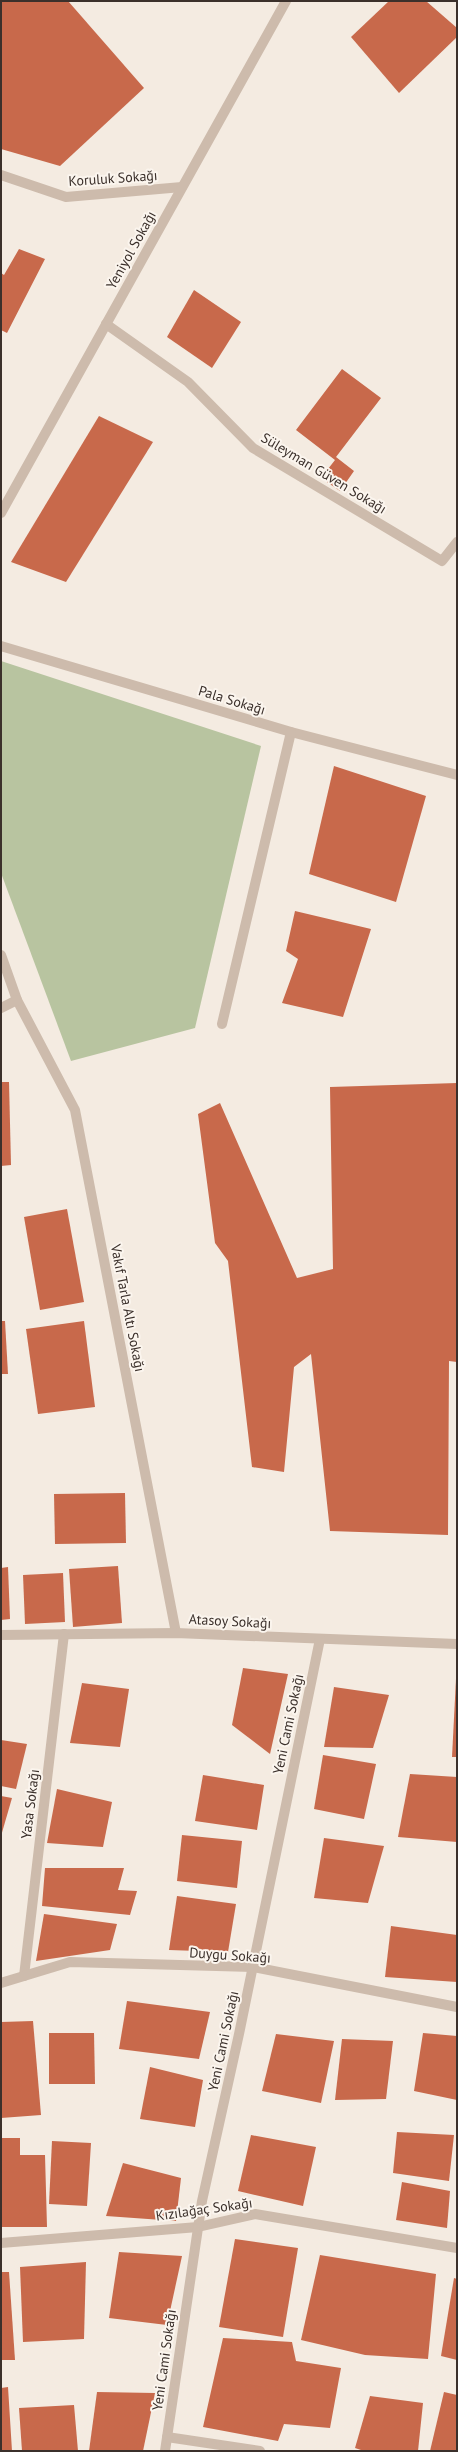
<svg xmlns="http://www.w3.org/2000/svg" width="458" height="2452" font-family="'PT Sans',sans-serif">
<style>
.green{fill:#b8c4a0}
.building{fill:#c8694b}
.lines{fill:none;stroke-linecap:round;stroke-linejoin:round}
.minor{stroke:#cdbbac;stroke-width:10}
.labels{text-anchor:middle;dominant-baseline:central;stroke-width:4;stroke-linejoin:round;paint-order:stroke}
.street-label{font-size:14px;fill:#3b302b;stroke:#fbf5ee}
</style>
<rect width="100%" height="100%" fill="#f4ebe1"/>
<polygon class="green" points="1,661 261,746 195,1028 71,1061 1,873"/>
<g class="building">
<polygon points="1,1 68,1 144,88 60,166 1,149"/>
<polygon points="389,1 426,1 457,28 457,37 399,93 351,37"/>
<polygon points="19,249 45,259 7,333 1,330 1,273 4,275"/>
<polygon points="194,290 241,322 212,368 167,337"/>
<polygon points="342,369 381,398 336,457 354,471 340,491 321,478 335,460 296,430"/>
<polygon points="99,416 153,442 66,582 11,562"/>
<polygon points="334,766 426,796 396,902 309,874"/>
<polygon points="295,911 371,929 343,1017 282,1003 298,959 286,951"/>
<polygon points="1,1082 9,1082 11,1165 1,1166"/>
<polygon points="457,1083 457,1362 449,1361 448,1535 330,1531 311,1354 294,1367 284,1472 252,1467 228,1261 215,1243 198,1114 220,1103 297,1278 333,1269 330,1087"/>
<polygon points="67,1209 84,1302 40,1310 24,1217"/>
<polygon points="1,1321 5,1321 8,1374 1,1374"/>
<polygon points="84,1321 95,1407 38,1414 26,1329"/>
<polygon points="125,1493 126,1543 55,1544 54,1494"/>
<polygon points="118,1566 122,1623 73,1627 69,1569"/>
<polygon points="8,1567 10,1619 1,1620 1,1568"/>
<polygon points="63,1573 65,1622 25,1624 23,1575"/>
<polygon points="243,1668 288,1674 270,1754 232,1725"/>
<polygon points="456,1679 457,1679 457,1757 452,1757"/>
<polygon points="82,1683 129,1689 120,1747 70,1743"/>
<polygon points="334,1687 389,1695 373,1748 324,1747"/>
<polygon points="1,1740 27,1744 16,1789 1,1786"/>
<polygon points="323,1755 376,1764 364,1819 314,1809"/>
<polygon points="410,1774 457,1777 457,1842 398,1837"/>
<polygon points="203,1775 264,1785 257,1830 195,1821"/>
<polygon points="57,1789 112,1802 103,1847 47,1843"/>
<polygon points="1,1796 12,1798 1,1836"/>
<polygon points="182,1835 242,1841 237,1888 177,1881"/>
<polygon points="324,1838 384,1846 368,1903 314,1898"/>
<polygon points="45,1868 124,1868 118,1890 137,1891 130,1915 42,1906"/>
<polygon points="177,1896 236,1904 228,1952 169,1950"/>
<polygon points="44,1914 117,1924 110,1950 36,1961"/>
<polygon points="391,1926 457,1935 457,1982 385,1977"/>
<polygon points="127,2001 210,2012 199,2059 119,2049"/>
<polygon points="33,2021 41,2115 1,2118 1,2022"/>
<polygon points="49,2033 94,2033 95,2084 49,2084"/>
<polygon points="423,2033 457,2036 457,2100 414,2091"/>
<polygon points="276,2034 334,2041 321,2103 262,2091"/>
<polygon points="342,2039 393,2041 386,2099 335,2100"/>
<polygon points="150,2067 203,2080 195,2127 140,2119"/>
<polygon points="397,2132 454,2135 449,2181 393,2173"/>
<polygon points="251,2135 316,2147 303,2206 238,2191"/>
<polygon points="1,2138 20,2138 20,2155 45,2155 47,2227 1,2227"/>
<polygon points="52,2141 91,2143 87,2206 49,2204"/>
<polygon points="123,2163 181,2178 176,2221 106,2216"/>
<polygon points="402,2182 450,2191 447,2228 396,2220"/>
<polygon points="235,2239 298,2248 283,2337 219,2327"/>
<polygon points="119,2252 182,2256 167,2325 109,2318"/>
<polygon points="320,2255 436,2274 428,2359 365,2355 301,2340"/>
<polygon points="86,2262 84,2339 23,2342 20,2267"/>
<polygon points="1,2272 9,2272 15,2360 1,2360"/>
<polygon points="454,2278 457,2279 457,2360 441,2356"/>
<polygon points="223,2338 292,2342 296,2361 341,2368 330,2428 284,2424 278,2441 203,2427"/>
<polygon points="8,2387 12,2451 1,2451 1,2388"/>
<polygon points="97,2392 155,2393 143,2451 89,2451"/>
<polygon points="444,2392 457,2395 457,2451 430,2451"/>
<polygon points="370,2396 423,2403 418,2451 364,2451 355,2448"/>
<polygon points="74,2405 78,2451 22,2451 19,2408"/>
</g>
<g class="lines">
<g class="minor">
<polyline points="1,175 66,197 182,187"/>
<polyline points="106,324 188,382 253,448 442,561 457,542"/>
<polyline points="1,513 286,1"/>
<polyline points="1,646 291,732 457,775"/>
<polyline points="1,955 17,1000 75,1110 176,1633"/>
<polyline points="1,1008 17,1000"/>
<polyline points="222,1024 291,732"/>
<polyline points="1,1635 176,1633 457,1644"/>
<polyline points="24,1976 64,1634"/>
<polyline points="1,1983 70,1962 253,1967 457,2007"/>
<polyline points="1,2243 198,2227 255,2214 457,2248"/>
<polyline points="167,2437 260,2451"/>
<polyline points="165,2451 202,2201 239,2034 320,1639"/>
</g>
</g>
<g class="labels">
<g class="street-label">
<text transform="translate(113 178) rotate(-4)">Koruluk Sokağı</text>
<text transform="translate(131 250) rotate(-61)">Yeniyol Sokağı</text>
<text transform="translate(324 473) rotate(31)">Süleyman Güven Sokağı</text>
<text transform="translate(232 700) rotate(17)">Pala Sokağı</text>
<text transform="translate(128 1308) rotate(79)">Vakıf Tarla Altı Sokağı</text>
<text transform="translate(230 1621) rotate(3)">Atasoy Sokağı</text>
<text transform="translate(288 1724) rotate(-78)">Yeni Cami Sokağı</text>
<text transform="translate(30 1804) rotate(-83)">Yasa Sokağı</text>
<text transform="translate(230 1955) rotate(4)">Duygu Sokağı</text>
<text transform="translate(223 2041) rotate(-78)">Yeni Cami Sokağı</text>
<text transform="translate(204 2209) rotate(-8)">Kızılağaç Sokağı</text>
<text transform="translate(164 2360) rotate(-82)">Yeni Cami Sokağı</text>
</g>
</g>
<rect width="458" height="2452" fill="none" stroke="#3b302b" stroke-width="4"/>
</svg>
